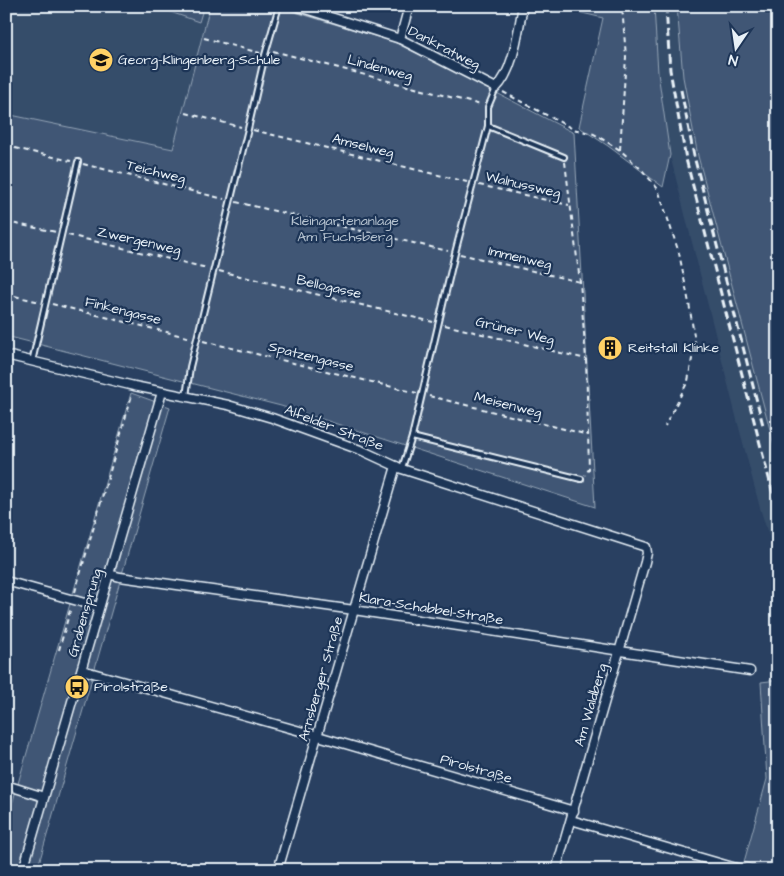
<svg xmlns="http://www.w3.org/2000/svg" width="784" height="876" font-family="'Architects Daughter',sans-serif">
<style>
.built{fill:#364d6b}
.green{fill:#415774;stroke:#94a4b6}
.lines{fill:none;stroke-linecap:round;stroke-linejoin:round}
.service-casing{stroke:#e8f1f8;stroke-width:8}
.minor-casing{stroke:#e8f1f8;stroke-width:11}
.path{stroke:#e8f1f8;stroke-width:2;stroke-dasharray:5 4;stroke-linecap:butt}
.service{stroke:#1d3557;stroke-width:4}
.minor{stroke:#1d3557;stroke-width:8}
.rail{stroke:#e8f1f8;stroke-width:3;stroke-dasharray:8 4;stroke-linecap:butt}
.labels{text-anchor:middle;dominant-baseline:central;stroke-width:4.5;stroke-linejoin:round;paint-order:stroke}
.street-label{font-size:14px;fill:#e8f1f8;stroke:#1d3557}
.poi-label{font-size:14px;fill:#e8f1f8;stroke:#1d3557;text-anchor:start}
.park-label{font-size:14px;fill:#b6c3d0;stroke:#1d3557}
</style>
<rect width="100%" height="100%" fill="#294061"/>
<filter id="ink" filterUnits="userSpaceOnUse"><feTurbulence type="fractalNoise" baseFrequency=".02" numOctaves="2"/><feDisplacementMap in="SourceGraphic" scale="10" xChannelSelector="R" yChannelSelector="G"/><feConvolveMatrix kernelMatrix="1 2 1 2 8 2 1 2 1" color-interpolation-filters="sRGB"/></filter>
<g filter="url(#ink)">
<g class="built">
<polygon points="6,6 210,6 173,149 6,114"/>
<polygon points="654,6 677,6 683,77 698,156 778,460 778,565 760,508 736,416 670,155 658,73"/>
</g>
<g class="green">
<polygon points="159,6 204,6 199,22 159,8"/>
<polygon points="210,6 275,6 394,42 493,91 574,133 595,507 281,406 6,336 6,114 173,149"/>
<polygon points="553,6 654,6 658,73 670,155 663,187 608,146 579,127 603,18"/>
<polygon points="677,6 778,6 778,460 698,156 683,77"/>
<polygon points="131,393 170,407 37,870 6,870 6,825"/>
<polygon points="778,680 778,870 769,870 744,862 767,779 761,682"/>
</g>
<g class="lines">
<defs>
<g id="service">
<polyline points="488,126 564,157"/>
<polyline points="32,362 78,162"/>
<polyline points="186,397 190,367 248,129 265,55 279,6"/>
<polyline points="412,437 581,479"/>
<polyline points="402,468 412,437 455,253 488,126 488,107 496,88"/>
</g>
<g id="minor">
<path d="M296,6l104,33 96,49c18,-17 22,-58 27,-82"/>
<polyline points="400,39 409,6"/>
<polyline points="6,355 134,386 228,405 272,418 363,451 402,469 646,547 647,553 645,562 556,870"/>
<polyline points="109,574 120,577 354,610 750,671"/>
<polyline points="6,581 99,607"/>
<polyline points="82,670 318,736 574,811"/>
<polyline points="6,785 44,797"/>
<polyline points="571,820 743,870"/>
<polyline points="23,870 162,392"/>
<polyline points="278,870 396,466"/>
</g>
</defs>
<use href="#service" class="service-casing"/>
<use href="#minor" class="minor-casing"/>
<g class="path">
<polyline points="204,38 260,53"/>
<polyline points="273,51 481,105"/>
<polyline points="503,92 573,129 594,134 620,150 642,170 658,189 679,253 689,303 695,342 688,381 665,426"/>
<polyline points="186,113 241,127"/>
<polyline points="253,130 467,182"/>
<polyline points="6,146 71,161"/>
<polyline points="620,150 626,57 622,6"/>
<polyline points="565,162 580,282 586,359 589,469 585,475"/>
<polyline points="83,164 224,199"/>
<polyline points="479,185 569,205"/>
<polyline points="236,202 448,251"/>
<polyline points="6,222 56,232"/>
<polyline points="68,235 207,268"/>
<polyline points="460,254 580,282"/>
<polyline points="219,271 433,322"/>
<polyline points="6,294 40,302"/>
<polyline points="52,304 191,338"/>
<polyline points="445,325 586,359"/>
<polyline points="203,341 417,393"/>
<polyline points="429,396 589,435"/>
<polyline points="75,592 132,395"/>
<polyline points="59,650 71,607"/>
</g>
<use href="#service" class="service"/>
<use href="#minor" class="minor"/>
<g class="rail">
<polyline points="666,6 670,70 686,159 778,513"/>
<polyline points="681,90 694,156 763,425"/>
</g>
</g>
</g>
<defs>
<symbol id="school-disc" viewBox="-11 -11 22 22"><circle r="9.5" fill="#ffd166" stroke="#1d3557"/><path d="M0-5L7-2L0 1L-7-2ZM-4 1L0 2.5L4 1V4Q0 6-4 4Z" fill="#111"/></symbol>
<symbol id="building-disc" viewBox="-11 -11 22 22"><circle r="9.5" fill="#ffd166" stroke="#1d3557"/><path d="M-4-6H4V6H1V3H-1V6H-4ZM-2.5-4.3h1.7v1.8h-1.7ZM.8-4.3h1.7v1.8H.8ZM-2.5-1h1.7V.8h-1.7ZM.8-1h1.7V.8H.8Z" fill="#111"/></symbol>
<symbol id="bus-disc" viewBox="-11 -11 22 22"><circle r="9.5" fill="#ffd166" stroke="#1d3557"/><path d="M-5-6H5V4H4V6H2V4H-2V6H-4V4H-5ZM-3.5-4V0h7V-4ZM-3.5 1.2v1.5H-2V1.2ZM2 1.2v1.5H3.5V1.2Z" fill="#111"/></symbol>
</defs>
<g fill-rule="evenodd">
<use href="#school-disc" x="87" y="46" width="28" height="28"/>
<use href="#building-disc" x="596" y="334" width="28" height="28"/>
<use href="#bus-disc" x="63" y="673" width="28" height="28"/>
</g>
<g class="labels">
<g class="street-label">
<text transform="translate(444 48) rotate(27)">Dankratweg</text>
<text transform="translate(380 68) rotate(15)">Lindenweg</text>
<text transform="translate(363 146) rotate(14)">Amselweg</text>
<text transform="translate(156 172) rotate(14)">Teichweg</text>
<text transform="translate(523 185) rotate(13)">Walnussweg</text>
<text transform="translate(139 241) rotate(13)">Zwergenweg</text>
<text transform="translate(520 258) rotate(13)">Immenweg</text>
<text transform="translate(329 287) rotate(13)">Bellogasse</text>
<text transform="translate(123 311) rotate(14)">Finkengasse</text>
<text transform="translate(515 331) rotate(14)">Grüner Weg</text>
<text transform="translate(311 357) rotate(14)">Spatzengasse</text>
<text transform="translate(508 405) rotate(14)">Meisenweg</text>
<text transform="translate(334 428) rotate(21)">Alfelder Straße</text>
<text transform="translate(431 609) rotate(9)">Klara-Schabbel-Straße</text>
<text transform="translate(85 613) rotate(-74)">Grabensprung</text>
<text transform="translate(321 679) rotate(-74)">Arnsberger Straße</text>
<text transform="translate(591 705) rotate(-74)">Am Waldberg</text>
<text transform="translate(476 769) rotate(16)">Pirolstraße</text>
</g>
<g class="poi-label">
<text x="118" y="60">Georg-Klingenberg-Schule</text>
<text x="628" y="348">Reitstall Klinke</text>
<text x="94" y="687">Pirolstraße</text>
</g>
<g class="park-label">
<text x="345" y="221">Kleingartenanlage<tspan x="345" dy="16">Am Fuchsberg</tspan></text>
</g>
</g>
<rect width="784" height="876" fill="none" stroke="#1d3557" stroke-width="25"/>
<rect x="12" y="12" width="759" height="851" fill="none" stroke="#e8f1f8" stroke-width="2" filter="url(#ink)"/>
<g transform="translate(736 48) rotate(193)" stroke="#1d3557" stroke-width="4" paint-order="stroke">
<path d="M0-4L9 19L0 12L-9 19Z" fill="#e8f1f8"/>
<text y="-8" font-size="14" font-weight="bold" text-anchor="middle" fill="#e8f1f8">N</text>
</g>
</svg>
